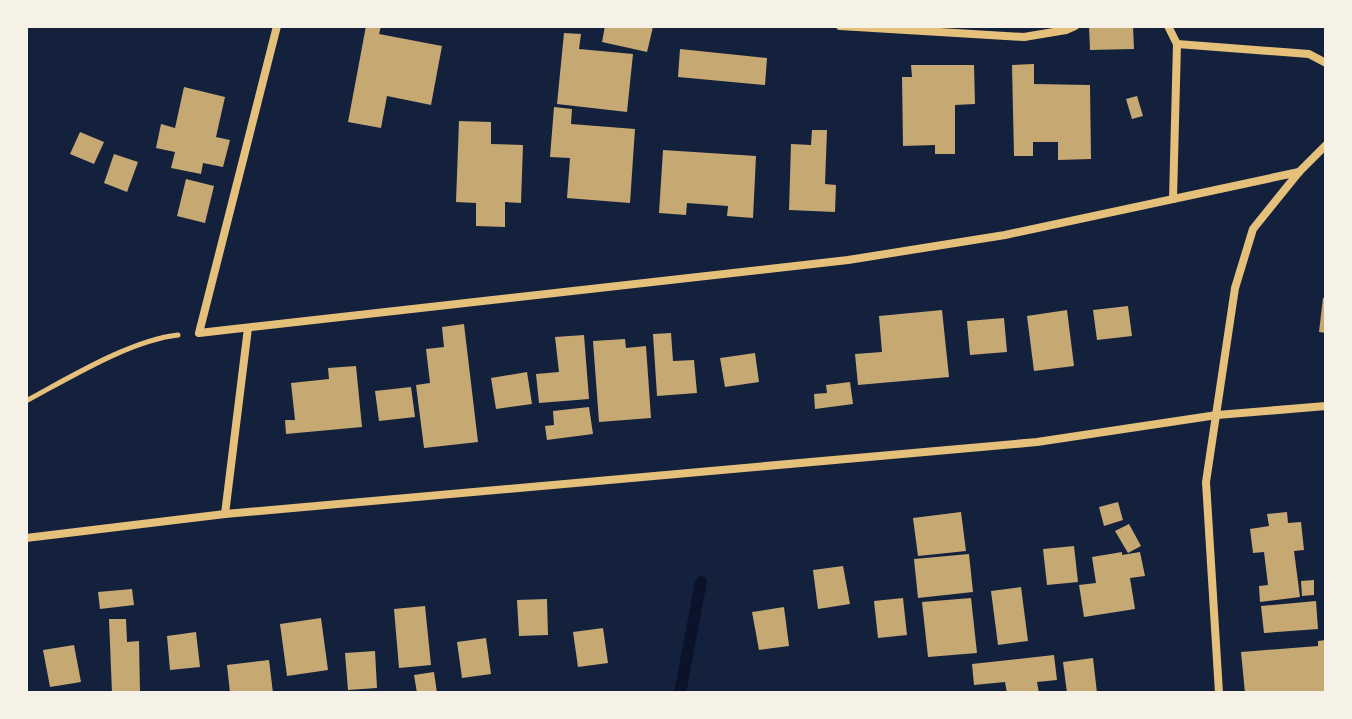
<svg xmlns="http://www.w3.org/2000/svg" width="1352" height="719" font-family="Arial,sans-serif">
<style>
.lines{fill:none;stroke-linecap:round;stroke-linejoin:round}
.stream{stroke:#0b132b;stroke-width:12}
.building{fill:#c6a872}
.path{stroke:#e5c07b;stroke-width:5}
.minor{stroke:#e5c07b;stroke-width:8}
</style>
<rect width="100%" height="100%" fill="#14213d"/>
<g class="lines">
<polyline class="stream" points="680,693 701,582"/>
</g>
<g class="building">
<polygon points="366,26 381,26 379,34 442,46 431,105 387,96 381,128 348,122"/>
<polygon points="605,26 653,27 647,52 602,42"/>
<polygon points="1089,26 1133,26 1134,49 1090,50"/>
<polygon points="564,33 581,34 579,49 633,54 627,112 557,104"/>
<polygon points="680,49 767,58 765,85 678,77"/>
<polygon points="1034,64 1034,84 1090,85 1091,159 1058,160 1058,142 1033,142 1033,156 1014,156 1012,65"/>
<polygon points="911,65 974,65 975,104 955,105 955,154 935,154 935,145 903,146 902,77 912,77"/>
<polygon points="184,87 225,97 216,137 230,140 223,167 203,163 201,174 171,168 175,152 156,148 161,124 175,128"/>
<polygon points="1137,96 1143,116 1132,119 1126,99"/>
<polygon points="554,107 572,109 571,124 635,129 630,203 567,198 570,158 550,157"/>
<polygon points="459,121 491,122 491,144 523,145 521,203 505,202 505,227 476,226 476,203 456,202"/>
<polygon points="812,130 827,130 825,184 836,185 835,212 789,210 791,144 811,145"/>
<polygon points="80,132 104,142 94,164 70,154"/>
<polygon points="663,150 756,156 753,218 727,216 728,206 687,203 686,215 659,213"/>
<polygon points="114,154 138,162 127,192 104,183"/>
<polygon points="186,179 214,186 205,223 177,216"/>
<polygon points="1323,298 1326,298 1326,333 1319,332"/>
<polygon points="1128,306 1132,336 1097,340 1093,310"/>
<polygon points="942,310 949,377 858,385 855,354 882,352 879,316"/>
<polygon points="1067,310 1074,366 1034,371 1027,316"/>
<polygon points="1004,318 1007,352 970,355 967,321"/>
<polygon points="464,324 478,442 424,448 416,385 430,383 426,349 444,347 442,327"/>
<polygon points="671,333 673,361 694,360 697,393 657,396 653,334"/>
<polygon points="584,335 589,399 539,403 536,374 559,372 555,337"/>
<polygon points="625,339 626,348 646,346 651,418 599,422 593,341"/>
<polygon points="755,353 759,382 725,387 720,358"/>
<polygon points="356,366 362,427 286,434 285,420 295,420 291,383 329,379 328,368"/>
<polygon points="527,372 532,404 496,409 491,378"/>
<polygon points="850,382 853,404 815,409 814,394 827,393 826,385"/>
<polygon points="411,387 415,417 379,421 375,391"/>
<polygon points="589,407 593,434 547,440 545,426 554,425 553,411"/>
<polygon points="1118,502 1123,520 1104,526 1099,507"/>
<polygon points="961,512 966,551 918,556 913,518"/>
<polygon points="1287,512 1288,523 1301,522 1304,550 1294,551 1300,597 1260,602 1259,586 1268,585 1264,552 1253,553 1250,529 1269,526 1267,514"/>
<polygon points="1129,524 1141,546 1128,553 1115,531"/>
<polygon points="1074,546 1078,582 1047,585 1043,549"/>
<polygon points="1122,552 1122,555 1140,552 1145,576 1130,578 1135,609 1084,617 1079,585 1096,583 1092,557"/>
<polygon points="969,554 973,592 918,598 914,559"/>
<polygon points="843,566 850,604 818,609 813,570"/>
<polygon points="1314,580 1314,595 1302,596 1301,581"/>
<polygon points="1021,587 1028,641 998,645 991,591"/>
<polygon points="132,589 134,605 100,609 98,592"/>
<polygon points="903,598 907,635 878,638 874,601"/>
<polygon points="971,598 977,653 928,657 922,602"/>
<polygon points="547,599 548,635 519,636 517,600"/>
<polygon points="1316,601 1318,629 1264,633 1261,606"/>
<polygon points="425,606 431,665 399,668 394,609"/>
<polygon points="784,607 789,646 759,650 752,612"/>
<polygon points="321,618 328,670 287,676 280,624"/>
<polygon points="109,619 126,619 127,642 139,641 140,693 112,693"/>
<polygon points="603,628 608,663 578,667 573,632"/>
<polygon points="196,632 200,667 170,670 167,636"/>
<polygon points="486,638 491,674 462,678 457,642"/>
<polygon points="1326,640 1326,691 1245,693 1241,652 1318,646 1318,641"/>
<polygon points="74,645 81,682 50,687 43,650"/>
<polygon points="375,651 377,688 348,690 345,653"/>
<polygon points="1054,655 1057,680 1037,682 1039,693 1007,693 1005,682 974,685 972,664"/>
<polygon points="1093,658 1097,693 1067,693 1063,662"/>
<polygon points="269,660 273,693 230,693 227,665"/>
<polygon points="434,672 437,693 417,693 414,675"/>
</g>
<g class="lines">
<path class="path" d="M26,401c43,-23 105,-61 152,-66"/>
<g class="minor">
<polyline points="277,26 199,333 848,260 1005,235 1299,172"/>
<polyline points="840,26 1024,37 1066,30 1075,26"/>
<polyline points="1168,26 1177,44 1173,199"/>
<polyline points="1177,44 1309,54 1326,63"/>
<polyline points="225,514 248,328"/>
<polyline points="26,538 225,514 1037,442 1217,415 1326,406"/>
<polyline points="1219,693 1206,482 1235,288 1253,229 1299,172 1326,145"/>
</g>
</g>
<rect width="1352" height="719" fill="none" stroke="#f6f1e7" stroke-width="56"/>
</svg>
